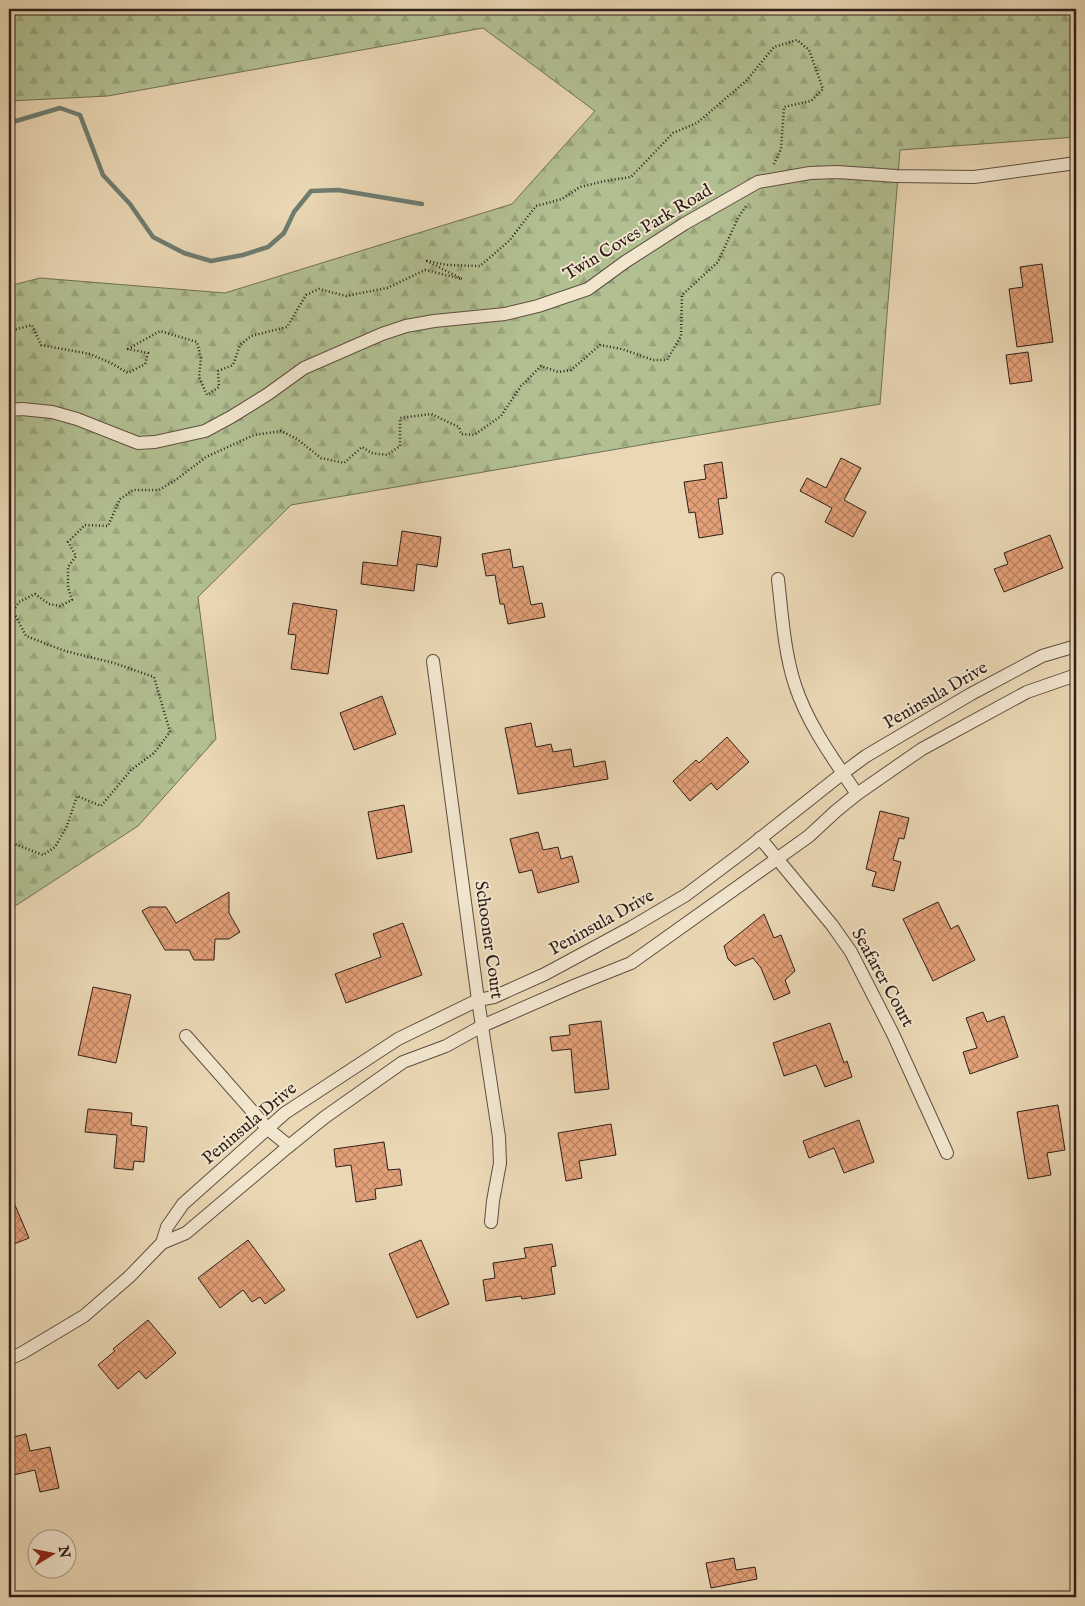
<svg xmlns="http://www.w3.org/2000/svg" width="1085" height="1606" font-family="'IM FELL English',serif">
<style>
.forest{fill:url(#forest-firs);stroke:#707056}
.lines{fill:none;stroke-linecap:round;stroke-linejoin:round}
.stream{stroke:#6e7c70;stroke-width:4.5}
.building{fill:url(#building-cross-hatch);stroke:#2f201a}
.minor-casing{stroke:#5e4e40;stroke-width:14}
.path{stroke:#2f201a;stroke-width:2.5;stroke-dasharray:1 2.5;stroke-linecap:butt}
.minor{stroke:#f1e5ce;stroke-width:12}
.labels{text-anchor:middle;dominant-baseline:central;stroke-width:4;stroke-linejoin:round;paint-order:stroke}
.street-label{font-size:18px;fill:#2f201a;stroke:#f1e5ce}
</style>
<defs>
<pattern id="forest-firs" width="22" height="20" patternUnits="userSpaceOnUse" patternTransform="scale(1.25)"><rect width="22" height="20" fill="#b2bf91"/><path d="M5 1l3.5 6h-7zM16 11l3.5 6h-7z" fill="#99a47c"/></pattern>
<pattern id="building-cross-hatch" width="8" height="8" patternUnits="userSpaceOnUse" patternTransform="scale(1.25)"><rect width="8" height="8" fill="#e4a079"/><path d="M0 0l8 8M0 8l8-8" fill="none" stroke="#b98262"/></pattern>
</defs>
<rect width="100%" height="100%" fill="#ead7b4"/>
<filter id="stains"><feTurbulence type="fractalNoise" baseFrequency=".004" numOctaves="4"/><feColorMatrix values="0 0 0 0 .2 0 0 0 0 .09 0 0 0 0 .02 0 0 0 .5 -.17"/></filter>
<radialGradient id="worn" r=".72"><stop offset=".6" stop-color="#630" stop-opacity="0"/><stop offset="1" stop-color="#630" stop-opacity=".3"/></radialGradient>
<polygon class="forest" points="9,9 1076,9 1076,137 900,150 880,404 291,505 198,597 216,739 138,826 9,910 9,286 40,278 225,293 512,204 595,111 483,28 108,96 9,101"/>
<g class="lines">
<polyline class="stream" points="9,123 60,108 80,115 103,175 130,204 153,237 184,253 211,261 243,255 268,247 284,233 294,212 311,191 338,190 422,204"/>
</g>
<g class="building">
<polygon points="1042,264 1053,342 1017,347 1009,289 1023,287 1020,267"/>
<polygon points="1028,352 1032,381 1010,384 1006,355"/>
<polygon points="841,458 861,468 844,500 866,512 853,537 825,522 832,508 800,491 807,478 826,488"/>
<polygon points="722,462 727,498 718,499 723,534 699,538 695,512 689,513 684,482 706,479 704,465"/>
<polygon points="402,531 441,537 437,567 417,564 414,591 361,584 363,562 397,566"/>
<polygon points="1050,535 1063,568 1004,592 994,569 1008,564 1004,553"/>
<polygon points="510,549 513,568 523,566 531,605 542,603 545,617 508,624 504,604 500,604 495,575 486,576 482,554"/>
<polygon points="293,603 337,610 328,674 291,669 296,635 288,634"/>
<polygon points="382,696 396,734 354,750 340,713"/>
<polygon points="531,723 536,747 551,744 553,752 571,749 574,767 605,761 608,779 518,794 505,728"/>
<polygon points="727,737 749,762 717,790 711,783 690,801 673,781 696,760 699,763"/>
<polygon points="404,805 412,852 377,859 368,812"/>
<polygon points="880,811 909,818 904,839 899,838 893,860 901,862 894,891 872,886 876,872 866,869"/>
<polygon points="538,832 543,850 558,847 561,859 572,856 579,882 538,893 532,870 519,873 510,839"/>
<polygon points="229,892 229,913 240,932 229,939 215,939 214,960 194,960 189,950 165,950 142,911 149,907 166,907 176,923"/>
<polygon points="938,902 951,929 958,925 975,960 933,981 903,919"/>
<polygon points="764,914 774,938 781,935 795,971 785,980 790,993 774,1000 761,968 753,958 735,966 728,959 724,946"/>
<polygon points="403,923 422,975 346,1003 335,974 381,957 373,934"/>
<polygon points="93,987 131,995 116,1063 78,1055"/>
<polygon points="983,1012 987,1022 1004,1016 1018,1057 970,1074 963,1052 977,1048 966,1018"/>
<polygon points="601,1021 609,1089 575,1093 571,1049 552,1051 550,1037 570,1035 569,1025"/>
<polygon points="830,1023 844,1063 847,1061 852,1077 825,1087 816,1065 784,1076 773,1043"/>
<polygon points="1058,1105 1065,1150 1047,1153 1051,1175 1028,1179 1017,1112"/>
<polygon points="88,1109 132,1113 131,1125 147,1127 144,1162 134,1161 133,1170 114,1168 117,1135 85,1132"/>
<polygon points="859,1120 874,1162 844,1173 834,1148 809,1158 803,1141"/>
<polygon points="611,1124 616,1155 579,1161 582,1178 566,1181 558,1133"/>
<polygon points="384,1142 388,1170 400,1169 402,1185 375,1189 376,1199 356,1202 351,1165 336,1167 334,1149"/>
<polygon points="9,1191 29,1238 9,1246"/>
<polygon points="248,1240 285,1290 265,1304 260,1297 252,1302 243,1290 220,1308 198,1278"/>
<polygon points="421,1240 449,1304 417,1318 389,1254"/>
<polygon points="552,1244 556,1266 551,1267 555,1294 522,1299 521,1296 486,1301 483,1280 495,1278 493,1263 526,1258 524,1248"/>
<polygon points="148,1320 176,1353 146,1379 139,1371 118,1389 98,1365 115,1351 113,1349"/>
<polygon points="26,1434 30,1451 50,1447 59,1488 40,1492 35,1470 9,1476 9,1438"/>
<polygon points="734,1558 736,1570 755,1567 757,1579 711,1588 706,1563"/>
</g>
<g class="lines">
<defs>
<g id="minor">
<polyline points="9,410 22,409 52,412 77,419 138,443 155,442 205,431 231,417 268,394 304,368 382,334 406,326 434,321 505,314 538,306 588,289 625,262 684,224 758,182 810,173 837,172 896,176 974,177 1076,163"/>
<path d="M778,579c4,35 6,72 17,106 13,40 39,75 62,109"/>
<polyline points="433,661 478,1000 499,1137 500,1163 493,1201 491,1222"/>
<polyline points="760,838 832,925 851,952 893,1034 947,1153"/>
<polyline points="186,1036 268,1129 289,1146"/>
<polyline points="162,1243 167,1227 183,1204 285,1113 398,1039 478,1000 494,997 545,974 632,927 686,895 743,852 843,773 866,756 971,694 1042,656 1076,646"/>
<polyline points="9,1359 22,1353 84,1316 129,1277 162,1243 186,1233 289,1146 325,1117 403,1062 446,1046 482,1026 576,985 631,963 809,836 836,811 857,794 922,749 1027,692 1076,675"/>
</g>
</defs>
<use href="#minor" class="minor-casing"/>
<g class="path">
<polyline points="9,331 32,325 41,345 90,354 111,363 128,373 145,364 148,353 128,349 160,331 197,342 201,358 199,377 207,395 219,387 218,371 233,365 240,345 251,336 287,327 306,295 319,289 346,296 387,288 425,270 462,279 427,261 447,265 480,266 509,241 536,206 562,199 580,187 605,181 631,177 673,133 697,123 746,81 774,47 797,40 809,50 823,89 811,101 784,107 781,149 773,166"/>
<polyline points="9,842 43,855 55,847 67,826 77,796 101,806 131,770 154,753 170,732 154,677 114,663 65,651 26,636 13,611 19,602 35,594 49,604 60,606 72,600 68,587 68,567 76,556 68,542 85,525 108,526 120,499 133,490 159,490 177,479 206,457 254,435 281,431 297,439 321,458 344,463 362,447 372,453 387,455 400,446 400,418 431,414 459,427 461,434 474,435 501,416 521,386 541,366 558,372 571,370 600,345 622,349 653,360 667,360 681,336 682,295 718,262 738,218 746,206"/>
</g>
<use href="#minor" class="minor"/>
</g>
<g class="labels">
<g class="street-label">
<text transform="translate(638 233) rotate(-31)">Twin Coves Park Road</text>
<text transform="translate(936 696) rotate(-30)">Peninsula Drive</text>
<text transform="translate(602 923) rotate(-29)">Peninsula Drive</text>
<text transform="translate(488 940) rotate(82)">Schooner Court</text>
<text transform="translate(882 978) rotate(61)">Seafarer Court</text>
<text transform="translate(250 1124) rotate(-40)">Peninsula Drive</text>
</g>
</g>
<rect width="1085" height="1606" fill="none" stroke="#ead7b4" stroke-width="30"/>
<rect x="10" y="10" width="1065" height="1586" fill="none" stroke="#2f201a" stroke-width="2.5"/>
<rect x="15" y="15" width="1055" height="1576" fill="none" stroke="#2f201a"/>
<g transform="translate(52 1554) rotate(80)"><circle r="24" fill="#f1e5ce" stroke="#a39686"/>
<path d="M0-4L9 19L0 12L-9 19Z" fill="#8f2418"/>
<text y="-8" font-size="14" font-weight="bold" text-anchor="middle" fill="#2f201a">N</text>
</g>
<rect width="100%" height="100%" filter="url(#stains)"/>
<rect width="100%" height="100%" fill="url(#worn)"/>
</svg>
